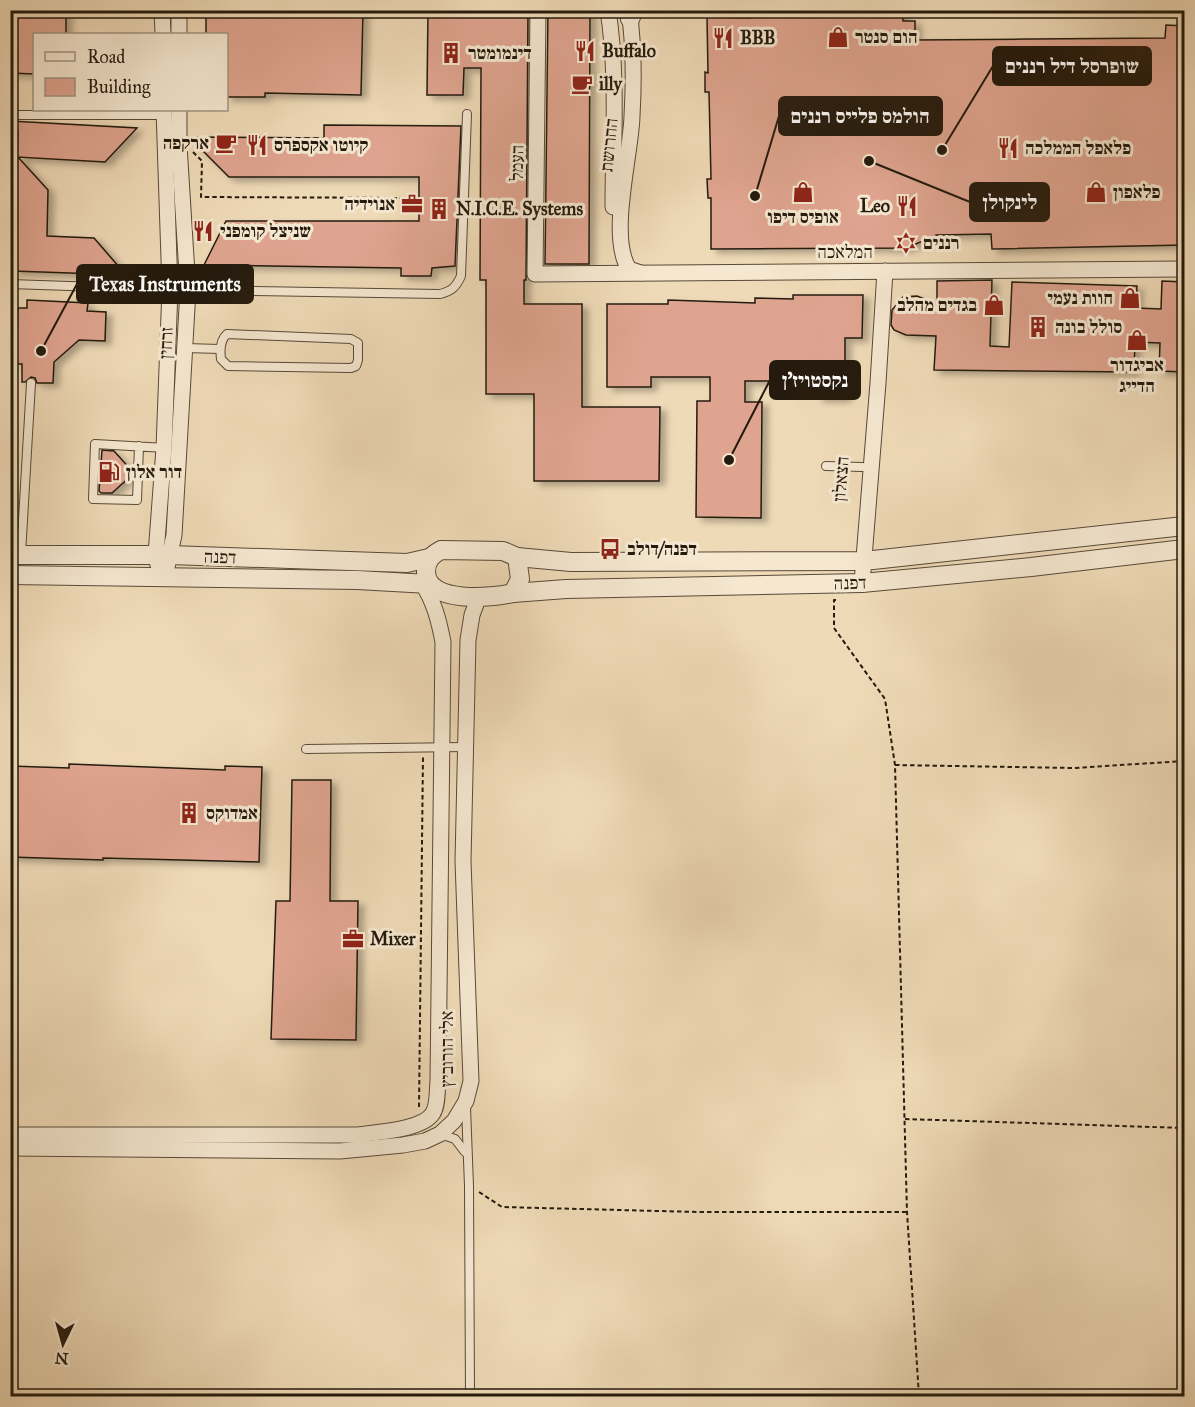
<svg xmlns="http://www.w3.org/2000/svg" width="1195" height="1407" font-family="'IM FELL Great Primer','Frank Ruhl Libre',serif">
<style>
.building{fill:#dfa48f;stroke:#241a0d;stroke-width:1.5;filter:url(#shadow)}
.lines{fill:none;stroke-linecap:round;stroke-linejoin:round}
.service-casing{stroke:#574a38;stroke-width:10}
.minor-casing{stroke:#574a38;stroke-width:17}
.tertiary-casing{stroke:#574a38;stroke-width:20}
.path{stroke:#241a0d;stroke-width:2;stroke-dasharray:4.5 3;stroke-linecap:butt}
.service{stroke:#f5e7d0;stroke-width:8}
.minor{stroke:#f5e7d0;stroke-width:15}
.tertiary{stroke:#f5e7d0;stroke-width:18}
.labels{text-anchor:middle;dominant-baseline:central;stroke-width:6;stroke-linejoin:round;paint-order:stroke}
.poi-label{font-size:18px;font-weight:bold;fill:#241a0d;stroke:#f5e7d0;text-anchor:start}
.street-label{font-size:18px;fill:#241a0d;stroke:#f5e7d0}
.leader{fill:none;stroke:#241a0d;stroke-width:2}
.callout-dot{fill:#241a0d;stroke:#f5e7d0;stroke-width:2}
.callout{fill:#241a0d;stroke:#241a0d;stroke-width:2}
.callout-label{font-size:20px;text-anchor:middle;font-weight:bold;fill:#fff}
</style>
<defs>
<filter id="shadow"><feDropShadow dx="6" dy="4" stdDeviation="3" flood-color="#0004"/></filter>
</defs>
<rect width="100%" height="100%" fill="#efdab7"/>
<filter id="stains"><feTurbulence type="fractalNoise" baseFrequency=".00333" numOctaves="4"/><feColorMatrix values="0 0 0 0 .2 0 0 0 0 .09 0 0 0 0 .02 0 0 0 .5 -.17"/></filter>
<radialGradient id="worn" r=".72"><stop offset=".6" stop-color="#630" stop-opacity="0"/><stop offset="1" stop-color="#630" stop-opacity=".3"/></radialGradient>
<g class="building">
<polygon points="10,10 66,10 66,34 34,34 34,74 10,73"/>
<polygon points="206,10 363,10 361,95 265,93 265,97 226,97 226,34 206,34"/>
<polygon points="428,10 528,10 526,280 524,280 524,304 582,304 582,407 660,407 659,481 534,481 534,394 486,394 486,280 480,280 481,68 464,68 463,95 427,95"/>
<polygon points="548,10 590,10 589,264 545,264"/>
<polygon points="756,10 903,10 903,21 915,21 915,40 1165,38 1166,25 1185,26 1185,245 992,249 991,234 936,235 907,248 711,249 711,198 708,198 707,179 711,179 709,92 705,92 705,72 708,73 707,17 750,18"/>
<polygon points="10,121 137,128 105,162 18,157 48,190 47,236 94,238 126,275 13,271 18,131"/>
<polygon points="324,125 461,126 455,266 432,268 431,276 401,276 401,268 204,265 226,221 419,221 419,177 229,177 189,137 324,138"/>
<polygon points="992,280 990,346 1009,347 1012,282 1137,286 1136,308 1161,309 1162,281 1185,282 1185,372 1159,371 1160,343 1135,342 1134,372 934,370 936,336 906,335 894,330 891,325 892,310 903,297 917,296 937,304 937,281"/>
<polygon points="793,295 863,295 862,338 845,338 845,398 818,398 818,376 783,376 783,381 745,381 745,402 762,402 761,518 696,517 697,401 710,401 710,377 651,377 651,387 607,387 607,304 668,304 668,300 755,303 755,298 793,299"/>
<polygon points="27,300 88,303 87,311 106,312 105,341 79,340 54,362 53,383 37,383 35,378 31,377 25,382 22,382 22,364 16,364 18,308 27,308"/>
<polygon points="102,450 114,451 132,471 132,475 112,493 101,493 99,491"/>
<polygon points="69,764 225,770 225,766 262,767 259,862 103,858 103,860 10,857 10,766 69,768"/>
<polygon points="292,780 331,780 330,901 358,901 356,1040 271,1039 276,901 290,901"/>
</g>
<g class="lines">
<defs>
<g id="service">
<polyline points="10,115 164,115"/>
<path d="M10,284l178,6 252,4c12,-3 16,-7 21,-18l6,-162"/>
<path d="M227,334l124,5 7,4v17l-2,6 -5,2 -123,-2 -7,-7c-1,-8 -1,-19 6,-25z"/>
<polyline points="185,348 220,349"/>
<polyline points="139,446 137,500 93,499 95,444 166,448"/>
<polyline points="826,466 862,467"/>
<polyline points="21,554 31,383"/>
<polyline points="306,749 465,747"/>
<polyline points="466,1107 469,1186 470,1396"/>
<polyline points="440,1134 455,1139 465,1152"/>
</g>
<g id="minor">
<polyline points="162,10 163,34"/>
<polyline points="538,10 535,274 1184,269"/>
<path d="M608,10c10,65 5,132 5,197"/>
<path d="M629,10c5,35 5,71 3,106 -1,39 -24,121 -3,153l12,4"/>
<polyline points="179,34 179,10"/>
<polyline points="158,565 156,555 164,448 170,289 164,110"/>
<polyline points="165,577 174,535 188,290 179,145 179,110"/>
<polyline points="862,583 878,383 885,271"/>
<path d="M10,1135h348c19,-3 65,-5 75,-22 5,-8 4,-23 5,-32l5,-439c-4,-21 -9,-41 -21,-59"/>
<polyline points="10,1148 340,1151 403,1145 425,1141 440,1134 454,1121 466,1101 471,1081 463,861 468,640 472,615 479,596"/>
</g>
<g id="tertiary">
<polyline points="630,19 634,10"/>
<path d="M441,550l62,1 14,6 3,22 -7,14c-21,5 -86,11 -87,-21 0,-12 6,-17 15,-22z"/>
<polyline points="10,555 170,555 407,563 429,558"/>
<polyline points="517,557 571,562 864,561 1184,526"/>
<polyline points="10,575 357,580 429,584"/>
<polyline points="513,593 566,589 862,583 1031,567 1184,549"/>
</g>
</defs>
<use href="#service" class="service-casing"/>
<use href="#minor" class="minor-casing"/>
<use href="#tertiary" class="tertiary-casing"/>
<g class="path">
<polyline points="193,152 202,161 201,197 419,198"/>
<polyline points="836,600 834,600 834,628 885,699 895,765 907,1212 919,1396"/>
<polyline points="895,765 1074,768 1184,761"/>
<polyline points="419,1107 423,756"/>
<polyline points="905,1119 1184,1128"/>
<polyline points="479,1192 502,1207 697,1212 907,1212"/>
</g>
<use href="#service" class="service"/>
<use href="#minor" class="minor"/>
<use href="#tertiary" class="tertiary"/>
</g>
<defs>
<symbol id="shop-bare" viewBox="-9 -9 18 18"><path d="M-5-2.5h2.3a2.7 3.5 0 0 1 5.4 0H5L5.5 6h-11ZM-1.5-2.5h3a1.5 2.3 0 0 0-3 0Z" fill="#8f2418" stroke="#f5e7d0" stroke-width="2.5" paint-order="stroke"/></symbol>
<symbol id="restaurant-bare" viewBox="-9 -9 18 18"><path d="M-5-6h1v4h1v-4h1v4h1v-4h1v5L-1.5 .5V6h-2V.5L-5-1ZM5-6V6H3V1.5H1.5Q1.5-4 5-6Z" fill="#8f2418" stroke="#f5e7d0" stroke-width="2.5" paint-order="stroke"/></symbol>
<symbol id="building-bare" viewBox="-9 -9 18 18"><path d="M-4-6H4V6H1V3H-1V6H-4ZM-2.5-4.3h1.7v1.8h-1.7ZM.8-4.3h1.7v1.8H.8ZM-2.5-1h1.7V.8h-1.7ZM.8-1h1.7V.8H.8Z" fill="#8f2418" stroke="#f5e7d0" stroke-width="2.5" paint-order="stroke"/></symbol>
<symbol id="cafe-bare" viewBox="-9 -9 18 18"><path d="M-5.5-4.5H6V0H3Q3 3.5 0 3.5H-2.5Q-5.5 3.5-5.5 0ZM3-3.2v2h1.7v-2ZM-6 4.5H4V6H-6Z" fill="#8f2418" stroke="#f5e7d0" stroke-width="2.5" paint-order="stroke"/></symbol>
<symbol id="office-bare" viewBox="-9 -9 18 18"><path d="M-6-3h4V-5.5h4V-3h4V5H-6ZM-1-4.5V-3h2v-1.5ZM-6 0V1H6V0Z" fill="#8f2418" stroke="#f5e7d0" stroke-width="2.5" paint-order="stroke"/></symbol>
<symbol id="synagogue-bare" viewBox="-9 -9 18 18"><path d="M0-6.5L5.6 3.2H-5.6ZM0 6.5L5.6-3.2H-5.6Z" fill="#8f2418" stroke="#f5e7d0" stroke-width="2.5" paint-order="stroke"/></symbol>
<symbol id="fuel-bare" viewBox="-9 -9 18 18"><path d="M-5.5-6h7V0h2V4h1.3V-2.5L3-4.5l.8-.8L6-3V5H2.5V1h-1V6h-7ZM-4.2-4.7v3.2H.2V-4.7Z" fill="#8f2418" stroke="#f5e7d0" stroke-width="2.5" paint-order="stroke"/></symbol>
<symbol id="bus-bare" viewBox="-9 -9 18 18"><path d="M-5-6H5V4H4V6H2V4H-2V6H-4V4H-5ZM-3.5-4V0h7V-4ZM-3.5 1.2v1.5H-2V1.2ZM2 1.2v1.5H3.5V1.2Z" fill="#8f2418" stroke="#f5e7d0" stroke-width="2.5" paint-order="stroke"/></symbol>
</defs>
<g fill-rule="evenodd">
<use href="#shop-bare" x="823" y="22" width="30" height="30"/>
<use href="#restaurant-bare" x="708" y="23" width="30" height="30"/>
<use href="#restaurant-bare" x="570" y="36" width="30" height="30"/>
<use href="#building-bare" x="436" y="38" width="30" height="30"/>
<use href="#cafe-bare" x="567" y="69" width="30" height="30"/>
<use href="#cafe-bare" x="211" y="128" width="30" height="30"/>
<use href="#restaurant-bare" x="242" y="130" width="30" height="30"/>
<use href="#restaurant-bare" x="993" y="133" width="30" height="30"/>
<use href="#shop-bare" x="788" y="177" width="30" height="30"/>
<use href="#shop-bare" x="1081" y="177" width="30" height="30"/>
<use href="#office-bare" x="397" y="189" width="30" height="30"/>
<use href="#restaurant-bare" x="892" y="191" width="30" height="30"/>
<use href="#building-bare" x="424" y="194" width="30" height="30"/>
<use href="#restaurant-bare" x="188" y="216" width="30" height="30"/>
<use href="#synagogue-bare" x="891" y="228" width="30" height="30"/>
<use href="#shop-bare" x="1115" y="283" width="30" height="30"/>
<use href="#shop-bare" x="979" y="290" width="30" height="30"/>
<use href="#building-bare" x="1023" y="312" width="30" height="30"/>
<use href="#shop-bare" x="1122" y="325" width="30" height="30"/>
<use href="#fuel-bare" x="94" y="457" width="30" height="30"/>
<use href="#bus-bare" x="595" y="534" width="30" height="30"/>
<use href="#building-bare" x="174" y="798" width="30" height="30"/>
<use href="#office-bare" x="338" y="924" width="30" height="30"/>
</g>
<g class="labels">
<g class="poi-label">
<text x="855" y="37">הום סנטר</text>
<text x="740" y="38">BBB</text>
<text x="602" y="51">Buffalo</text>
<text x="468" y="53">דינמומטר</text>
<text x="599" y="84">illy</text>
<text x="209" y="143" text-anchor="end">ארקפה</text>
<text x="274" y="145">קיוטו אקספרס</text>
<text x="1025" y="148">פלאפל הממלכה</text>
<text x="1113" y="192">פלאפון</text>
<text x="395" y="204" text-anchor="end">אנוידיה</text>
<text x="890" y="206" text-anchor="end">Leo</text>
<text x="456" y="209">N.I.C.E. Systems</text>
<text x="803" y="217" text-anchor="middle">אופיס דיפו</text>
<text x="220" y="231">שניצל קומפני</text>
<text x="923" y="243">רננים</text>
<text x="1113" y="298" text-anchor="end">חוות נעמי</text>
<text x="977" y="305" text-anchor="end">בגדים מהלב</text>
<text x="1055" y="327">סולל בונה</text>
<text x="1137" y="365" text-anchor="middle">אביגדור<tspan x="1137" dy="21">הדייג</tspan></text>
<text x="126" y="472">דור אלון</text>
<text x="627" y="549">דפנה/דולב</text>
<text x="206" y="813">אמדוקס</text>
<text x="370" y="939">Mixer</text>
</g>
<g class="street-label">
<text transform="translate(609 145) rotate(-84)">החרושת</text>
<text transform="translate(517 163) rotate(-89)">העמל</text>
<text x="845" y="252">המלאכה</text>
<text transform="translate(166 343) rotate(-87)">זרחין</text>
<text transform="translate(841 479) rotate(-85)">הצאלון</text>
<text transform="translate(220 557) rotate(2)">דפנה</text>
<text transform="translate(850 583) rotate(-2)">דפנה</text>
<text transform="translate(447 1049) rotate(-90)">אלי הורוביץ</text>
</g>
</g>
<path class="leader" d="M942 150L993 66M755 196L779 116M869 161L970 202M41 351L77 284M729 460L770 380"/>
<g class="callout-dot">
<circle cx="942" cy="150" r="6"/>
<circle cx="755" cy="196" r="6"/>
<circle cx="869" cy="161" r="6"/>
<circle cx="41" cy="351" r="6"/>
<circle cx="729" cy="460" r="6"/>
</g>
<g class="callout">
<rect x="993" y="47" width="158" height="38" rx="6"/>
<rect x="779" y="97" width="163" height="38" rx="6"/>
<rect x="970" y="183" width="79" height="38" rx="6"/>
<rect x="77" y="265" width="176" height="38" rx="6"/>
<rect x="770" y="361" width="90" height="38" rx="6"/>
</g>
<g class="callout-label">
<text x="1072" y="73">שופרסל דיל רננים</text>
<text x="860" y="123">הולמס פלייס רננים</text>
<text x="1010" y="209">לינקולן</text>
<text x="165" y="291">Texas Instruments</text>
<text x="815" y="387">נקסטויז'ן</text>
</g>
<rect width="1195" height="1407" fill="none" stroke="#efdab7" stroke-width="36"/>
<rect x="12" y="12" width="1171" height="1383" fill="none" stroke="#241a0d" stroke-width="3"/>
<rect x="18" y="18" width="1159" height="1371" fill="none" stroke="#241a0d" stroke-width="1.5"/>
<rect x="33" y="33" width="195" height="78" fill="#f5e7d0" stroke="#a19582" stroke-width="1.5"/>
<rect x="45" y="52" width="30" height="9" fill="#f5e7d0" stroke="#a19582" stroke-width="1.5"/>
<text x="87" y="63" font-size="18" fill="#241a0d">Road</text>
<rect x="45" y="78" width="30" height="18" fill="#dfa48f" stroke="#a19582" stroke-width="1.5"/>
<text x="87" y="93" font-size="18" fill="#241a0d">Building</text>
<g transform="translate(63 1344) rotate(185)" stroke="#f5e7d0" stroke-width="4.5" paint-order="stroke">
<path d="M0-4.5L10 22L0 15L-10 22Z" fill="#241a0d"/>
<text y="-9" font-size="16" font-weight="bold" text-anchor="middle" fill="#241a0d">N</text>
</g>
<rect width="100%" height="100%" filter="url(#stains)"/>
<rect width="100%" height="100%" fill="url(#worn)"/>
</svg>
